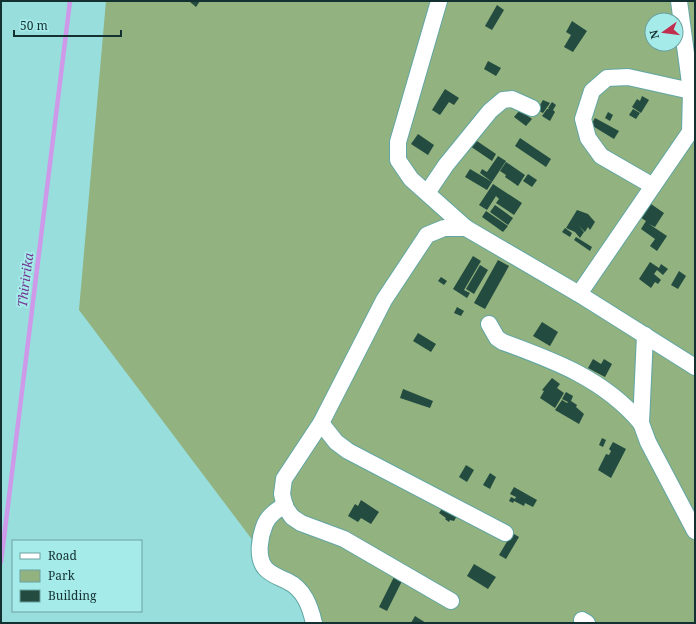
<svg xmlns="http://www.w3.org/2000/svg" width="696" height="624" font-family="'Noto Serif',serif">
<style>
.green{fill:#92b27f;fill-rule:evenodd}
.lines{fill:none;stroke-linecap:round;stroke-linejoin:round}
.stream{stroke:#ce99e9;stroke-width:4.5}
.building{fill:#234b40}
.street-casing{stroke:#61a6a4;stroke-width:18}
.street{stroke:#fff;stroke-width:16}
.labels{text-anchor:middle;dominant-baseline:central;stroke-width:4;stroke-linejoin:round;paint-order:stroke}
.water-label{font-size:13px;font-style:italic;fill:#733390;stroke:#a5ebe9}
</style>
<rect width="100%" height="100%" fill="#98dedc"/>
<path class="green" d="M106,1h589v622h-380l-236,-313zM652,20h24v24h-24z"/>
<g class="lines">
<polyline class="stream" points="1,562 70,1"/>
</g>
<g class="building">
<polygon points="190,1 200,1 196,7 190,2"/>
<polygon points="497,5 504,10 492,30 485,26"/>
<polygon points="572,21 587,31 573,52 564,47 571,35 566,32"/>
<polygon points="488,61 501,68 496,76 484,69"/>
<polygon points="445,89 459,98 454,105 449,102 440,115 432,110"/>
<polygon points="642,96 649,100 641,113 632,107 637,99 640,101"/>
<polygon points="543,100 550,103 543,113 537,110"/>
<polygon points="552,102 556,105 553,110 555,112 550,121 542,116 547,109 549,109 548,108"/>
<polygon points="633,109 640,113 636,119 629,115"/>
<polygon points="520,110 532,119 526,126 514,117"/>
<polygon points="608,112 613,115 610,121 605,118"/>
<polygon points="595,118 619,131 614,139 591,125"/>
<polygon points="418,134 434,145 428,155 411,144"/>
<polygon points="520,138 551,159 546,167 515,146"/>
<polygon points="474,139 496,154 492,161 470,146"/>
<polygon points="498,156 506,161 492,182 480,173 482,169 487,172"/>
<polygon points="506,162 525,175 518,186 505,177 506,175 500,171"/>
<polygon points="470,169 492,182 487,190 465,177"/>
<polygon points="528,174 537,180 532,187 523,181"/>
<polygon points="493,184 522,203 514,215 496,203 499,199 496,196 487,210 479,205"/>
<polygon points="651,204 664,213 655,227 649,224 667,236 657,251 650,246 655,239 641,229 646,221 635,214 640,207 646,211"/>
<polygon points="495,205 513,218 508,225 490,212"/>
<polygon points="577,210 588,214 595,222 590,230 588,227 585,232 579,226 584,232 580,238 575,232 566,228"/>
<polygon points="486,211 508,226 503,232 482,217"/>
<polygon points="565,228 572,233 570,237 562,232"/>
<polygon points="576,237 592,247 590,251 574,240"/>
<polygon points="473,256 481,261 464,290 470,293 467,298 453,289"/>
<polygon points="498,260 509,266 485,309 474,303"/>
<polygon points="650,262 659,268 661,264 668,269 663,275 657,270 654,274 661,280 658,284 655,282 651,288 639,279"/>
<polygon points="480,265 488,270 474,294 466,289"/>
<polygon points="679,271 686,276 678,289 671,285"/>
<polygon points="441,277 447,281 444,285 438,281"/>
<polygon points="457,307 464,311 461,316 454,313"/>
<polygon points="542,322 558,332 550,346 533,336"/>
<polygon points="418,333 436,344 431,352 413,341"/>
<polygon points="593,359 601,364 604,359 612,364 605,377 588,368"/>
<polygon points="552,378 560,384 557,388 564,393 555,408 540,398 544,391 542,390"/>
<polygon points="403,389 433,401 430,408 400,398"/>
<polygon points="566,392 573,396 571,401 577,405 576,407 584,414 579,424 555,410 562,400 567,403 568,402 562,399"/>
<polygon points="602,438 606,440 603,447 599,445"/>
<polygon points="613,442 626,449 611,478 598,470 606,454 609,455 611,451 609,449"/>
<polygon points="466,465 474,470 467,482 459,477"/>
<polygon points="490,473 496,477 490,489 483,485"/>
<polygon points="514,487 537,500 533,507 525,503 524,506 514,501 513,503 509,501 511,497 515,499 516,497 510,494"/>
<polygon points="361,500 379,512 371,524 361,518 358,522 348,516 355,504 358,506"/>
<polygon points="444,506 458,514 454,521 450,520 449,522 445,519 446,518 439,513"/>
<polygon points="509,531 519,537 506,559 499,555 508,540"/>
<polygon points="474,564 496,577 488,589 467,576"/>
<polygon points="395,575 403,579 387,611 379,607"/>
<polygon points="415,616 426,623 411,623"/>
</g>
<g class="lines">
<defs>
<g id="street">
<polyline points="439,1 398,142 398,160 411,179 466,228"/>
<polyline points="653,186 601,156 588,138 583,119 592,91 607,78 628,77 691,91"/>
<polyline points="427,193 446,165 490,111 503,100 512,99 532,108"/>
<polyline points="579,294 690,132 691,91 679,1"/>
<path d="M489,324l8,14 6,4c52,19 101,37 138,81"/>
<polyline points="645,335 641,423 648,442 695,531"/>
<polyline points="321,423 336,442 348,451 505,533"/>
<path d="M285,505c-8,5 -16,10 -20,19 -5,12 -9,33 0,44 6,7 14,9 22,13 17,8 23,25 27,42"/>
<polyline points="451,601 344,539 301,523 292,517 285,507 282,494 284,479 321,423 384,300 427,235 444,228 466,228 579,294 695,367"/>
<polyline points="582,620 587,623"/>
</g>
</defs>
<use href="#street" class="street-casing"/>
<use href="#street" class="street"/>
</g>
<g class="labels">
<g class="water-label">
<text transform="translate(25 280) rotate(-83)">Thiririka</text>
</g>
</g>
<rect width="696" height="624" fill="none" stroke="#133130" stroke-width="4"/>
<rect x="12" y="540" width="130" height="72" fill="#a5ebe9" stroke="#6ba19f"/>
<rect x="20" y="553" width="20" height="6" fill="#ffffff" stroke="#6ba19f"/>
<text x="48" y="560" font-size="12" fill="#133130">Road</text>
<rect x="20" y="570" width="20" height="12" fill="#92b27f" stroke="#6ba19f"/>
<text x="48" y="580" font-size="12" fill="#133130">Park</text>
<rect x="20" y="590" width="20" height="12" fill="#234b40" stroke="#6ba19f"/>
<text x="48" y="600" font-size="12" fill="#133130">Building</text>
<g transform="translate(664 32) rotate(256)"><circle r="19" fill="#a5ebe9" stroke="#6ba19f"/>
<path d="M0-3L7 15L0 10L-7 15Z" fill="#c0304e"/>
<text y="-6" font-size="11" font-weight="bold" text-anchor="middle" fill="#133130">N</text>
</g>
<path d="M14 30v6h107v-6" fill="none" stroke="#133130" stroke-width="2"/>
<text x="20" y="30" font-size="12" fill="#133130" stroke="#a5ebe9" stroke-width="3" paint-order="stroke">50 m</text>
</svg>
